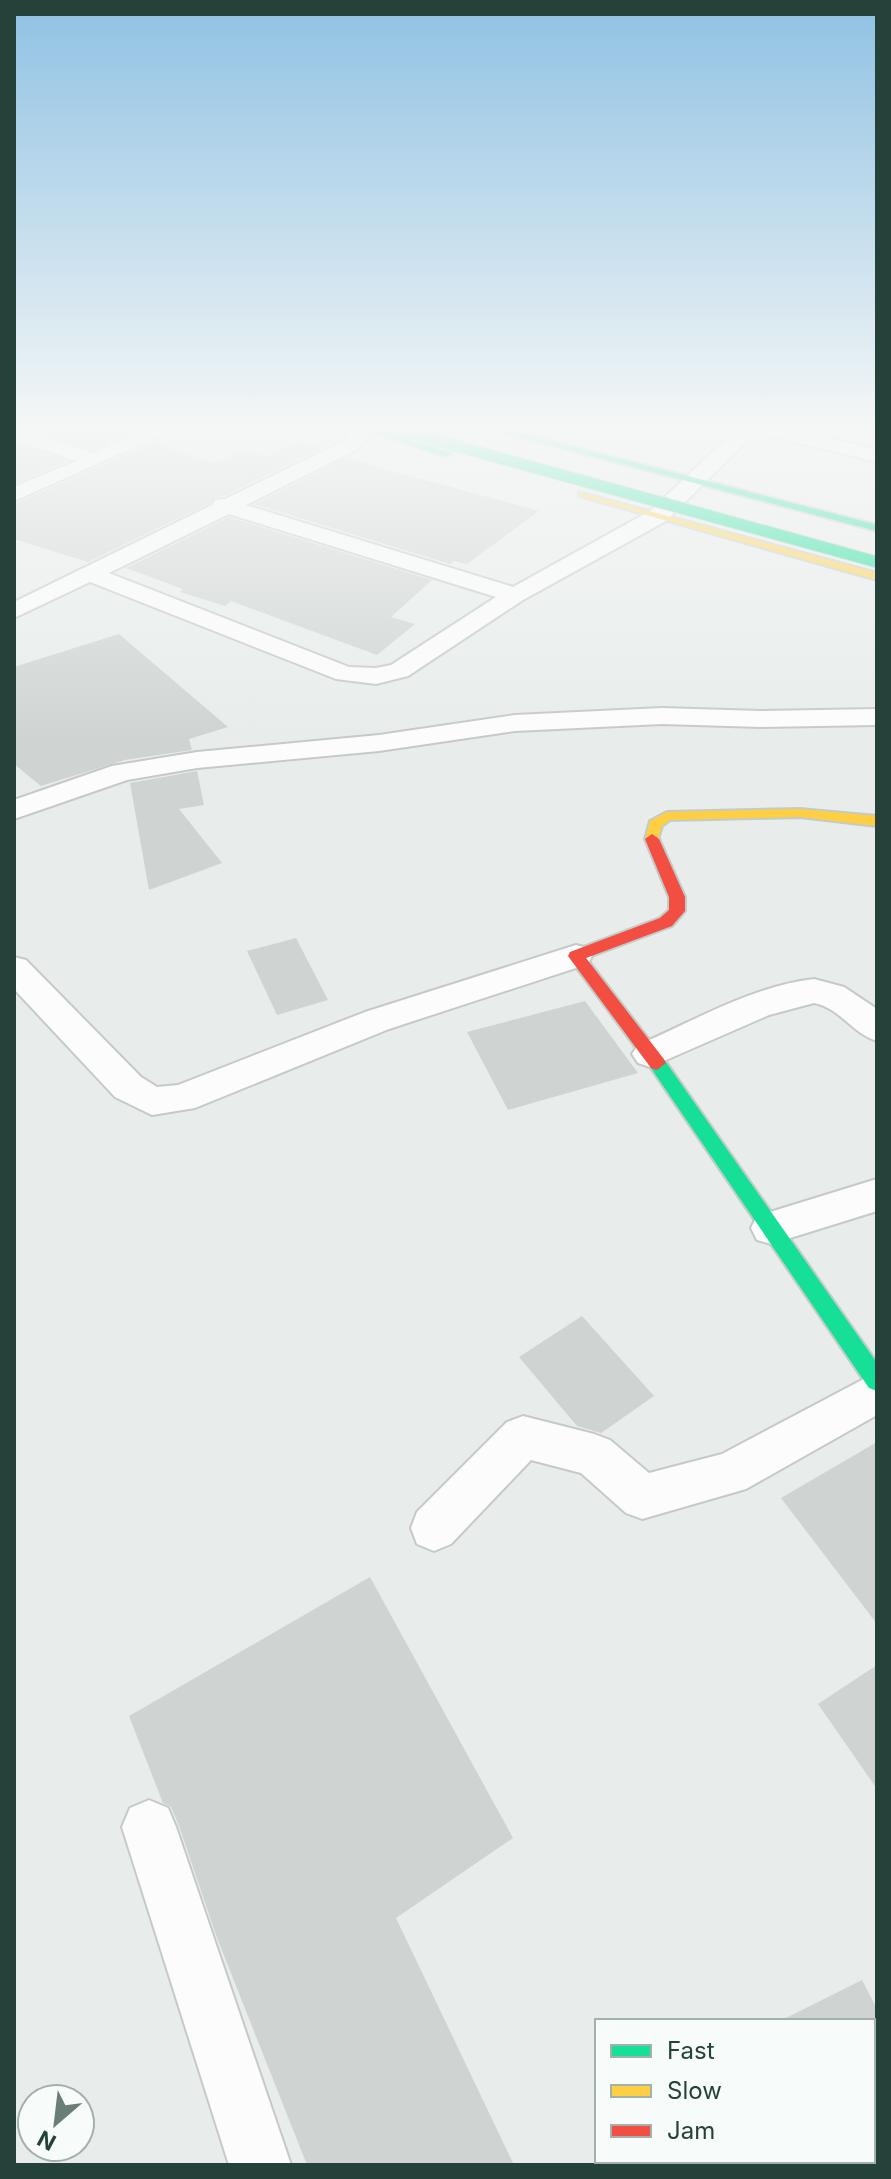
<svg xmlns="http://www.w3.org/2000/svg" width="891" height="2179" font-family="Inter,sans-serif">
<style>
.building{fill:#cfd4d2}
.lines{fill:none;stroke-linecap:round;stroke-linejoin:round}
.street-casing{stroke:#c5cac8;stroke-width:4}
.fast-casing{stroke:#c3cbc8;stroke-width:4}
.slow-casing{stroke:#c3cbc8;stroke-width:4}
.jam-casing{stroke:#c3cbc8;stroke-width:4}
.street{fill:#fcfcfc;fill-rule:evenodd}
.fast{fill:#16e098;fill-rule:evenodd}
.slow{fill:#ffcf43;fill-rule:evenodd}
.jam{fill:#f24e42;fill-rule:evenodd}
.fast-bridge-casing{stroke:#c3cbc8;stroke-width:13;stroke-linecap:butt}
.fast-bridge{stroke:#16e098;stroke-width:11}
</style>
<rect width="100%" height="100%" fill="#e8edeb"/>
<g class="building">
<polygon points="37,431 122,431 129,434 94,450"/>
<polygon points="299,440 322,448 224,496 215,497 210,503 88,562 14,539 14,504 154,442 215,463 243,449 265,457"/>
<polygon points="14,443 68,461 14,484"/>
<polygon points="348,457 377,467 539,511 467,564 454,561 450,564 254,504"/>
<polygon points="229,517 432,580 391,617 415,624 377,655 231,601 225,606 180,592 183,589 126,568"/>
<polygon points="119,634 228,727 189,739 192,750 125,760 41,786 14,764 14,667"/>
<polygon points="197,771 204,805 179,809 222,863 149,890 130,783"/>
<polygon points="296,938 328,1000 277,1015 247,951"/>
<polygon points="585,1001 638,1073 508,1110 467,1032"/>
<polygon points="582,1316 654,1396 601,1433 577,1426 519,1357"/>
<polygon points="877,1442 877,1624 781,1498"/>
<polygon points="370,1577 513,1838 396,1918 514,2165 307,2165 217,1938 179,1826 171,1807 163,1803 129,1716"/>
<polygon points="877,1665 877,1789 818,1704"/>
<polygon points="862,1980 877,2009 877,2021 780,2021"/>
</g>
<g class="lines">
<defs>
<g id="street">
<polygon points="14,431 26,431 94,453 143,431 171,431 14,501 14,487 76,461 14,440"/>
<path d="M351,431h20l-13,18 -112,56 267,82 137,-76 85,-80h22l-91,90 -143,79 -115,76 -32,8 -40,-5 -246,-97 -76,36v-16l198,-97 3,-5 10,-1 119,-58zM229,514l267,83 -105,68 -15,3 -27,-1 -240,-94z"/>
<polygon points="763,431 800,431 877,450 877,462 766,435"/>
<polygon points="662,708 761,711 877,709 877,725 761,727 662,724 515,731 379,751 197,768 127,780 14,819 14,800 112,766 197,752 379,735 515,715"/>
<polygon points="576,945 588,948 592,956 588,964 389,1029 195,1108 152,1115 115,1097 14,989 14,957 26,960 141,1077 157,1087 178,1085 365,1012"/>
<path d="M814,979l30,8 33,22v32c-24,-7 -37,-33 -63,-38l-45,12 -119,52 -12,-4 -6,-9 6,-9c56,-24 114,-59 176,-66z"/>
<polygon points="877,1179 877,1211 771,1244 757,1240 751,1228 757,1216"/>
<polygon points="877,1372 877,1415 746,1489 642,1519 626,1513 581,1473 531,1460 451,1544 434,1551 417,1544 411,1528 417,1512 507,1422 523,1416 594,1434 610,1440 649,1473 722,1454"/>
<polygon points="149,1800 168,1808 176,1827 291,2165 229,2165 122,1827 130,1808"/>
</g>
<g id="fast">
<polygon points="367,431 384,431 453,454 444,456"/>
<polygon points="496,431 514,431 877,525 877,531"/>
<polygon points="657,1056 663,1058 877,1363 877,1391 869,1388 651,1068 648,1063"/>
</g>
<g id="slow">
<polygon points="579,492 877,573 877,580 579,496"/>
<polygon points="800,809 877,816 877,826 800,817 670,820 662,826 657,842 647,842 645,839 650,821 667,812"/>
</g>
<polygon id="jam" points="652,834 659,839 685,897 685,911 672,926 586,958 663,1058 666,1063 657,1070 651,1068 568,956 570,952 660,918 669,910 669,897 645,839"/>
</defs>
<use href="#street" class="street-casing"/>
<use href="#fast" class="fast-casing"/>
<use href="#slow" class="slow-casing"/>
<use href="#jam" class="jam-casing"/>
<use href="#street" class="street"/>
<use href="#fast" class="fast"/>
<use href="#slow" class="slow"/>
<use href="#jam" class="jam"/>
<defs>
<polyline id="fast-bridge" points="402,431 877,562"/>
</defs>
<use href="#fast-bridge" class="fast-bridge-casing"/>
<use href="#fast-bridge" class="fast-bridge"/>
</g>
<linearGradient id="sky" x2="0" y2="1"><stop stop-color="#8fc1e3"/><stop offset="0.58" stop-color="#f5f7f6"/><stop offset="1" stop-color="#f5f7f6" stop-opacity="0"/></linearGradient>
<rect width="891" height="737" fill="url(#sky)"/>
<rect width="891" height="2179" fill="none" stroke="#24423a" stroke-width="32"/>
<rect x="595" y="2019" width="280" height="144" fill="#f7fbf9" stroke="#a3b1ad" stroke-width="2"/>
<rect x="611" y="2045" width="40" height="12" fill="#16e098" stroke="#a3b1ad" stroke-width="2"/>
<text x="667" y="2059" font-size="24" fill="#24423a">Fast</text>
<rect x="611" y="2085" width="40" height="12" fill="#ffcf43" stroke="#a3b1ad" stroke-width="2"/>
<text x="667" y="2099" font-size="24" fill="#24423a">Slow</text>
<rect x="611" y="2125" width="40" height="12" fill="#f24e42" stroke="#a3b1ad" stroke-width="2"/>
<text x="667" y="2139" font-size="24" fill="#24423a">Jam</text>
<g transform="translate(56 2123) rotate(208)"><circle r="38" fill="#f7fbf9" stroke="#a3b1ad" stroke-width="2"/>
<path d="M0-6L14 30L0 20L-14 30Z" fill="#697e78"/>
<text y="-12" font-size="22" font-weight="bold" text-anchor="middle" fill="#24423a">N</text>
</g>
</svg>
